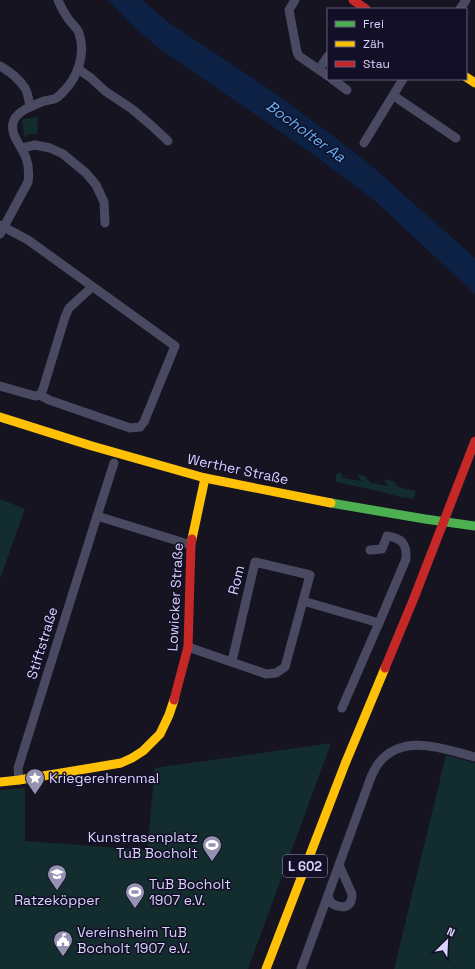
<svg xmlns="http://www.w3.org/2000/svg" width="475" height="969" font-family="'Space Grotesk',sans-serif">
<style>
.green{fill:#132c2d}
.water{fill:#0d2144}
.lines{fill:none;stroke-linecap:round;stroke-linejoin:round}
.street{stroke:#4a4962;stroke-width:9}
.fast{stroke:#4caf50;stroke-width:9}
.slow{stroke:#ffc107;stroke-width:9}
.jam{stroke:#c62828;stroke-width:9}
.labels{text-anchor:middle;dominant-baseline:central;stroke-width:3;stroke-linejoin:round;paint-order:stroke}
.shield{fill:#130f26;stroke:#9e99be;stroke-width:1}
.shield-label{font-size:13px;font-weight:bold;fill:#d9d4ff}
.street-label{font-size:14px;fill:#d9d4ff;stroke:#130f26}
.poi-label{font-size:14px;fill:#d9d4ff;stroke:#130f26;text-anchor:start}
.water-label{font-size:15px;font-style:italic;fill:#62b6ff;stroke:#130f26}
</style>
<rect width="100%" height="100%" fill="#161421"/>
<g class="green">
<polygon points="38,117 37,134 30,134 24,137 22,119"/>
<polygon points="340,472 343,478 361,481 357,474 365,476 371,483 388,486 384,479 393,481 398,487 416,491 414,499 400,497 378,491 336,482 336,475"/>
<polygon points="0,499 25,509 0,579"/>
<polygon points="331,743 248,969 0,969 0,790 25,788 25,841 147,850 155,768"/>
<polygon points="446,755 475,763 475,969 394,969"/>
</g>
<polygon class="water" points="108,0 142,0 168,22 266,87 336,138 375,169 475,258 475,294 374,200 307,150 160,49 137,30"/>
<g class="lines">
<g class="street">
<polyline points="295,0 289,10 297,52 299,56 328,76"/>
<polyline points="460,9 466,0"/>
<path d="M0,66c9,5 19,13 25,22 3,5 4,13 5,19"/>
<polyline points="78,69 91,78 105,91 132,109 152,126 168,141"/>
<polyline points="319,69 328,56"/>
<polyline points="332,79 347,90"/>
<polyline points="394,96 456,138"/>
<polyline points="364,143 403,79"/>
<polyline points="22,148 35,145 50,148 63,154 86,173 96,185 104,202 105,223"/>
<polyline points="0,225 28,240 175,346 144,422 140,427 130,428 49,400 40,395"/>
<path d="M0,234l28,-52c1,-7 1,-16 -2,-24 -4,-12 -18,-24 -12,-38 5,-10 20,-15 30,-19 4,-1 9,-1 12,-3 2,-1 5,-4 7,-6 15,-15 23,-38 16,-59 -2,-5 -6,-8 -9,-12 -5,-6 -9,-14 -12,-21"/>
<polyline points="0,386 35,396 40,395 43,389 65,317 69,308 92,287"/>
<polyline points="97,516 114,463"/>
<path d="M303,601l76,22 27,-64c1,-15 -4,-21 -19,-23l-5,13 -12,1"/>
<polyline points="188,647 266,674 276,673 285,667 310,575 255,562 232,661"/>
<polyline points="342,708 379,623"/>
<polyline points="19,780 18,768 97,516 191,545"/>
<path d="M328,896l3,7c11,6 21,6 21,-9l-13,-29"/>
<path d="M301,969l70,-192c2,-4 4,-9 7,-13 24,-32 66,-15 97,-7"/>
</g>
<polyline class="fast" points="331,503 425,519 475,526"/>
<g class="slow">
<polyline points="466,77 475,83"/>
<polyline points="0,417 92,446 205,478 331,503"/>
<polyline points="192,539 205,478"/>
<polyline points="0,782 19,780 121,763 132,758 143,751 160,734 169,715 174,700"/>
<polyline points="266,969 345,764 385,668"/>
</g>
<g class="jam">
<polyline points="353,0 366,9"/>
<polyline points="385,668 414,598 475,441"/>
<polyline points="174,700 188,647 191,545 192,539"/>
</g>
</g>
<defs>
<symbol id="sight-pin" viewBox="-11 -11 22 30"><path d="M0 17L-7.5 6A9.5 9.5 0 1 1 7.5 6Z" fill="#9591b1" stroke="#130f26"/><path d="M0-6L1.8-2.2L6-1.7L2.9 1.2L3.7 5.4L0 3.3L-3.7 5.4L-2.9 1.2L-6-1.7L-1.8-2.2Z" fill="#fff"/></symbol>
<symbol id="stadium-pin" viewBox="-11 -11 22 30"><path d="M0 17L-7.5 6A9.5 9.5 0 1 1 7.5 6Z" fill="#9591b1" stroke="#130f26"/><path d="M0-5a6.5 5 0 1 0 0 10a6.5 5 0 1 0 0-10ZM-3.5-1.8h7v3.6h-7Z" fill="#fff"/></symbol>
<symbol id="school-pin" viewBox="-11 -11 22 30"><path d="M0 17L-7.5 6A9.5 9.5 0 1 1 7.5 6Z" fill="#9591b1" stroke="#130f26"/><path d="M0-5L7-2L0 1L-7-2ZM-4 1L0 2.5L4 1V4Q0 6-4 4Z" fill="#fff"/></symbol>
<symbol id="civic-pin" viewBox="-11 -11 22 30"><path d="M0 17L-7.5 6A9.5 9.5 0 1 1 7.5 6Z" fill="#9591b1" stroke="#130f26"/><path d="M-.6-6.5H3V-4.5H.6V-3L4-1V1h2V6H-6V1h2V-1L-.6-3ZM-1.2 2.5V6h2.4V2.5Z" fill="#fff"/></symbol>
</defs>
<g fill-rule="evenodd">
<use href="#sight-pin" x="24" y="767" width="22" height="30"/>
<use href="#stadium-pin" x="201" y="834" width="22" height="30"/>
<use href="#school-pin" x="46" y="863" width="22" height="30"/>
<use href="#stadium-pin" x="124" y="881" width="22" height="30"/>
<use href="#civic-pin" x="52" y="929" width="22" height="30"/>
</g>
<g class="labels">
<rect class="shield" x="283" y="855" width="44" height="22" rx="3"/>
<g class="shield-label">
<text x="305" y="866">L 602</text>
</g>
<g class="street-label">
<text transform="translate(238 469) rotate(12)">Werther Straße</text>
<text transform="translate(236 580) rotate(-76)">Rom</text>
<text transform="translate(175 597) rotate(-87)">Lowicker Straße</text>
<text transform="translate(42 643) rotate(-73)">Stiftstraße</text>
</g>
<g class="poi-label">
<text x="49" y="778">Kriegerehrenmal</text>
<text x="198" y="837" text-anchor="end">Kunstrasenplatz<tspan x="198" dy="16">TuB Bocholt</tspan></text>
<text x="149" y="884">TuB Bocholt<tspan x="149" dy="16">1907 e.V.</tspan></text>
<text x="57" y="900" text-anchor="middle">Ratzeköpper</text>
<text x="77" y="932">Vereinsheim TuB<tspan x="77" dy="16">Bocholt 1907 e.V.</tspan></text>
</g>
<g class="water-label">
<text transform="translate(306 131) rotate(36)">Bocholter Aa</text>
</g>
</g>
<rect x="327" y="8" width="140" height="72" fill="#130f26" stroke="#625e7d"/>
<rect x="335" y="21" width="20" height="6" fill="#4caf50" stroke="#625e7d"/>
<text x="363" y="28" font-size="12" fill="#d9d4ff">Frei</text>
<rect x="335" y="41" width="20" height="6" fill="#ffc107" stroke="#625e7d"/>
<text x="363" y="48" font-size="12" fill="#d9d4ff">Zäh</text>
<rect x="335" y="61" width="20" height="6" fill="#c62828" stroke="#625e7d"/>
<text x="363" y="68" font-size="12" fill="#d9d4ff">Stau</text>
<g transform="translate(447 941) rotate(24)" stroke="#130f26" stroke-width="3" paint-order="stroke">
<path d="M0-3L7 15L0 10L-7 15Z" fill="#d9d4ff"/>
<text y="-6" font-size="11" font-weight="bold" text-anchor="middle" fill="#d9d4ff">N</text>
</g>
</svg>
